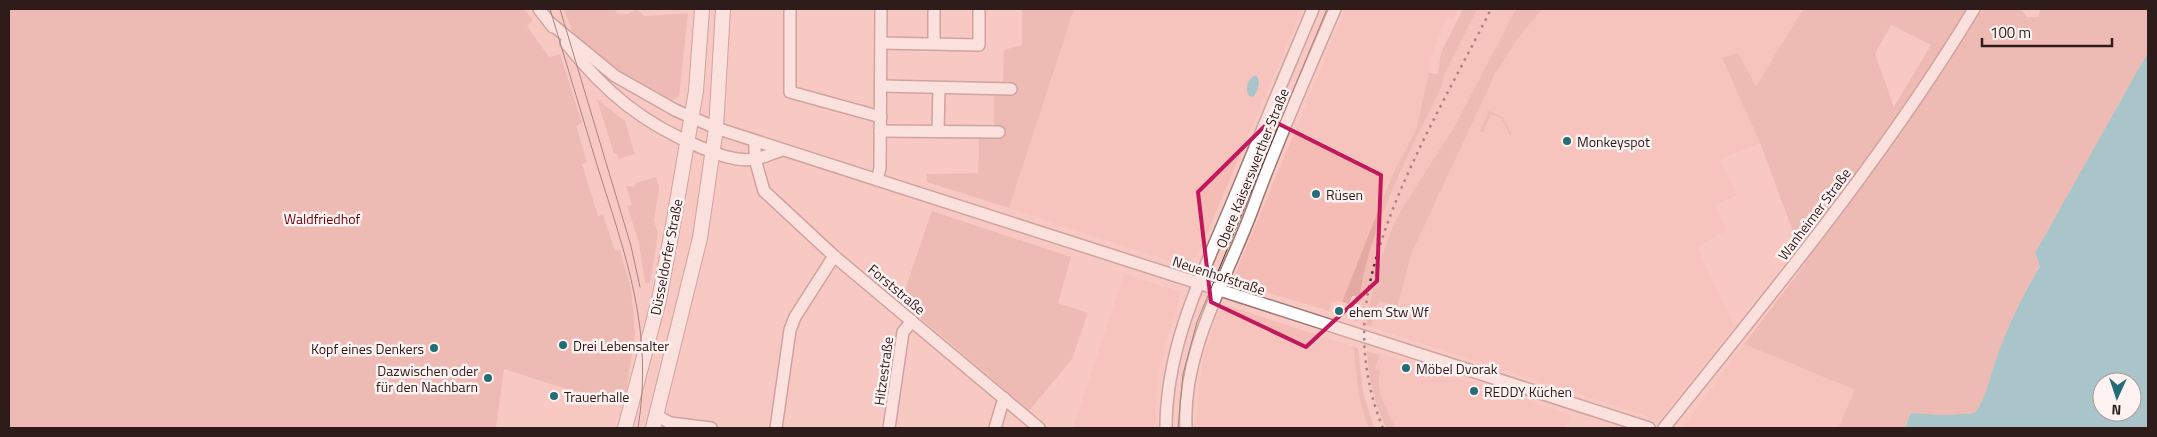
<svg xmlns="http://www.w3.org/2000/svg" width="2157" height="437" font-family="'Titillium Web',sans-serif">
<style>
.built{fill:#f4bcb5}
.green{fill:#e3aaa3;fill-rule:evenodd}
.water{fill:#4ac2d1;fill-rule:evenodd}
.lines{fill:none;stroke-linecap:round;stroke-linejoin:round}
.minor-casing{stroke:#a27671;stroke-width:14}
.major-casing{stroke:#a27671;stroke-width:16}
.minor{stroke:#fff;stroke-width:11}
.major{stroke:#fff;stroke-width:14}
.tram{stroke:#473230;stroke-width:1}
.rail{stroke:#473230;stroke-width:2.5;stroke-dasharray:2.5 5;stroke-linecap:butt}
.marked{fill:none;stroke:#c2185b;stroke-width:4;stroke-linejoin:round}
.poi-dot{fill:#236d76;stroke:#fef3f2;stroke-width:2}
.labels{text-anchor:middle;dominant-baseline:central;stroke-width:5;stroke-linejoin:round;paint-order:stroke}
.poi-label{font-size:14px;fill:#2d1c1a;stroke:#fef3f2;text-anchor:start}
.street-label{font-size:14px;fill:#2d1c1a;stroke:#fef3f2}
.park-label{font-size:14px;fill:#6e0009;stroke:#fef3f2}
</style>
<rect width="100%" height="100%" fill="#f8c8c2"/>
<g class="built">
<polygon points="1074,9 1301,10 1198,255 1189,261 1179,264 1009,208"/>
<polygon points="1346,9 1458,9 1453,19 1447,17 1433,51 1429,73 1444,75 1477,9 1803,9 1756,86 1731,57 1722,58 1760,143 1719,160 1737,195 1715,205 1727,230 1697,247 1734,326 1659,420 1353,321 1357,286 1370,233 1342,302 1332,302 1329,311 1242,285 1238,281 1236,272"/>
<polygon points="1124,274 1181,292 1165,345 1157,384 1155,428 1073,428"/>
<polygon points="1228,306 1354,347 1357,388 1369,428 1196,428 1199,384 1206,347 1220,310"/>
<polygon points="1744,344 1855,390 1838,428 1683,428"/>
<polygon points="1378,353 1570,415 1565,428 1392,428 1373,370"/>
</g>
<g class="green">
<polygon points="9,9 524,9 533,20 527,26 549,57 560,54 582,123 576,126 587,162 582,164 598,216 603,215 615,251 620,250 631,288 635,334 625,400 570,390 504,369 496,428 9,428"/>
<polygon points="564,9 615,9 617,14 629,14 636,9 645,16 688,13 679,96 670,101 608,64 574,36"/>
<polygon points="1022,9 1074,9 1009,208 927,182 927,174 978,173 979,137 994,130 994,93 1003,85 1004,50 1022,45"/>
<path d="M1463,9h14l-33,66 -2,10c-35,74 -80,153 -85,236l-7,-2 6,-23h-4l-3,8 -7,-2 50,-126 24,-46 13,-57 9,1 3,-22z"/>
<polygon points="1516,9 1542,9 1517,39 1496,72 1412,252 1397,307 1379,301 1371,326 1366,325 1377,270 1393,226 1404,205 1454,128"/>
<path d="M1803,9h219l4,8h13l1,-8h108v43l-113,201 5,12c-17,29 -31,59 -43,91 -7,19 -10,40 -22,57l-29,2 -35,-2 -6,15h-67l17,-38 -111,-46 61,-80 -45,-121 -38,-85 16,-5 18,33zM1891,25l40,20 -37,62 -19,-53z"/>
<polygon points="597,99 625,121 635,154 618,159 617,154 614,154"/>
<polygon points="1489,111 1503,117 1512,134 1510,135 1502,119 1491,114 1483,132 1480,131"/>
<polygon points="656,177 659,187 654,221 658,233 650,283 645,283 639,243 627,206 632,205 626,186 634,187 636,183"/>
<polygon points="932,211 1071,257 1058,303 1088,313 1072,359 1029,411 901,301"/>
<path d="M1354,347l4,1 5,44 11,36h-5c-11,-26 -13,-53 -15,-81z"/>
<path d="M1367,351l12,4 -4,14 5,2c-6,19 8,40 15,57h-9c-11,-24 -18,-50 -19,-77z"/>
</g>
<g class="water">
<path d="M2148,52v376h-243l6,-15 35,2 29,-2c12,-17 15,-38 22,-57 12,-32 26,-62 43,-90l-5,-13zM2102,382h30v30h-30z"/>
<path d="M1256,75c6,6 2,16 -3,22l-4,-1c-5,-7 -1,-18 7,-21z"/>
</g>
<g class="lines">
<defs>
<g id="minor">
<polyline points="539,9 553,27"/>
<polyline points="790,9 790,92 881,117"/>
<polyline points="549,22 615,76 675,110 716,128 1649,428"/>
<path d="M566,43c39,49 76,80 134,104 17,7 35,15 55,12 8,-1 17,-6 25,-8"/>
<polyline points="881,43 979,45 979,9"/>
<polyline points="934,43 934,9"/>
<polyline points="881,86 1011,89"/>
<polyline points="880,131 999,132"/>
<polyline points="938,131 939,88"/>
<polyline points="755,142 755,159 764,191 834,256 1039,428"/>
<polyline points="877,180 880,168 881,9"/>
<polyline points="656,415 670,423 711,428"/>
<polyline points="776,428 790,330 795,317 834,256"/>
<polyline points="889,428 903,332 912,321"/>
<polyline points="995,428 1004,398"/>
<path d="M1166,428c0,-79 34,-149 64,-220 27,-66 55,-133 83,-199"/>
<path d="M1186,428c-4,-79 42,-151 68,-223 24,-66 53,-131 81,-196"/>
<path d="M1664,428c109,-136 220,-270 310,-419"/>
</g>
<g id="major">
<polyline points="625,428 659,300 673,225 696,91 702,9"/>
<polyline points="653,428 700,238 716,128 723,9"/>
</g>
</defs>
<use href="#minor" class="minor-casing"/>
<use href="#major" class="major-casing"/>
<use href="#minor" class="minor"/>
<use href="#major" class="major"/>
<g class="tram">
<path d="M550,9c16,52 31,104 47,156 29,92 57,165 41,263"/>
<polyline points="560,9 631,246 640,287"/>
<polyline points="1178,428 1183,374 1197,322 1327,9"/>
</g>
<path class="rail" d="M1383,428c-17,-41 -23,-87 -16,-130 16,-96 81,-203 124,-289"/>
</g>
<path d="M0 0H2157V437H0ZM1271,120l110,55 -4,106 -71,66 -95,-45 -13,-110z" fill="#f8c8c2" fill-opacity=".55" fill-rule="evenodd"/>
<path class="marked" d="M1271,120l110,55 -4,106 -71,66 -95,-45 -13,-110z"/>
<g class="poi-dot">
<circle cx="1567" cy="141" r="5"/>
<circle cx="1316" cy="194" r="5"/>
<circle cx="1339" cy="311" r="5"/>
<circle cx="563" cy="345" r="5"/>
<circle cx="434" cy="348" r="5"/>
<circle cx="1406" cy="368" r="5"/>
<circle cx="488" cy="378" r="5"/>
<circle cx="1474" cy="391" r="5"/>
<circle cx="554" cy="396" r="5"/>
</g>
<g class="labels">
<g class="poi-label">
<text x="1577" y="141">Monkeyspot</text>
<text x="1326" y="194">Rüsen</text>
<text x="1349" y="311">ehem Stw Wf</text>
<text x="573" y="345">Drei Lebensalter</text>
<text x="424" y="348" text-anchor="end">Kopf eines Denkers</text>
<text x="1416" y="368">Möbel Dvorak</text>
<text x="478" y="370" text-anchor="end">Dazwischen oder<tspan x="478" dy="16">für den Nachbarn</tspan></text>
<text x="1484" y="391">REDDY Küchen</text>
<text x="564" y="396">Trauerhalle</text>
</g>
<g class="street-label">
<text transform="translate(1252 168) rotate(-68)">Obere Kaiserswerther Straße</text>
<text transform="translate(1814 214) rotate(-53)">Wanheimer Straße</text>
<text transform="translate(666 257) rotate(-79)">Düsseldorfer Straße</text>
<text transform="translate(1219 275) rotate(18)">Neuenhofstraße</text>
<text transform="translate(897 289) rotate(40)">Forststraße</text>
<text transform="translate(883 371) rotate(-82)">Hitzestraße</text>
</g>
<g class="park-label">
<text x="322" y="218">Waldfriedhof</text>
</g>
</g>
<rect width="2157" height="437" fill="none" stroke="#2d1c1a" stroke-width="20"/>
<g transform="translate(2117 397) rotate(183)"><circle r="24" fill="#fef3f2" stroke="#aa9d9c"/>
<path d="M0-4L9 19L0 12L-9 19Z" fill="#236d76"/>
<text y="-8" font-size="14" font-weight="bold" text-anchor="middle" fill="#2d1c1a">N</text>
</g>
<path d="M1982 38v8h130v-8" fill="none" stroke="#2d1c1a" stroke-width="2.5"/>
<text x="1990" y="38" font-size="15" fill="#2d1c1a" stroke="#fef3f2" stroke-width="4" paint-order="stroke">100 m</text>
</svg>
